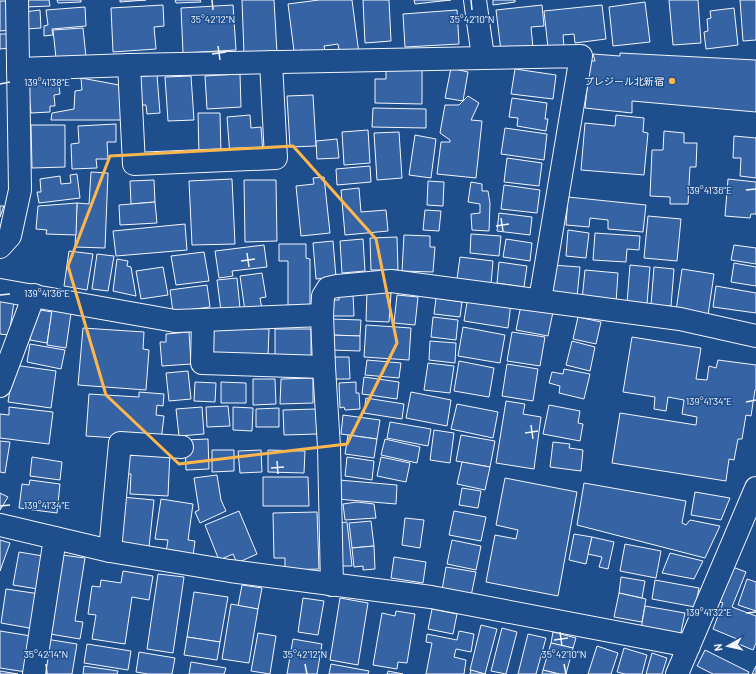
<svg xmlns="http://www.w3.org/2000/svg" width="756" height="674" font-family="Barlow,'Noto Sans JP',sans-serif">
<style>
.building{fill:#3563a3;stroke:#f2f6ff}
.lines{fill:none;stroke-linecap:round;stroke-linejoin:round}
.minor-casing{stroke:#f2f6ff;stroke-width:24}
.minor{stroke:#1f4e8c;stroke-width:22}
.marked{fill:none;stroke:#ffb74d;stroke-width:3;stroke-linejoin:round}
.ticks{fill:none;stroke:#f2f6ff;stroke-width:1.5}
.poi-dot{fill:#ffb74d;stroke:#1f4e8c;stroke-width:1.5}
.labels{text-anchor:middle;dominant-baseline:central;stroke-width:3;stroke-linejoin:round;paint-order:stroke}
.poi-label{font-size:10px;fill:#f2f6ff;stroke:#1f4e8c;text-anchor:end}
.ticks-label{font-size:10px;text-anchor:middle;fill:#f2f6ff;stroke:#1f4e8c;stroke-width:3;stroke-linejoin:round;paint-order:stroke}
</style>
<rect width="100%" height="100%" fill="#1f4e8c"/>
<g class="building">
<polygon points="26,0 49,0 50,6 26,7"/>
<polygon points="57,0 81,0 81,2 58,3"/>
<polygon points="120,0 146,0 120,2"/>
<polygon points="175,0 200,0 201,2 176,3"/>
<polygon points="242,0 274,0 277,53 244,55"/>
<polygon points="319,0 352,0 359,54 340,56 338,44 324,46 325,51 304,54 303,50 294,51 288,4"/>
<polygon points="363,0 389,0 391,41 365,43"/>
<polygon points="414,0 451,0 415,4"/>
<polygon points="493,0 515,0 515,2 493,5"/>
<polygon points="669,0 698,0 701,43 673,45"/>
<polygon points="740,0 756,0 756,40 743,41"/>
<polygon points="0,1 9,1 11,30 0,31"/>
<polygon points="645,2 650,42 613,46 609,7"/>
<polygon points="163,5 164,26 154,27 156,49 113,52 111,8"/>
<polygon points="233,5 236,50 183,53 181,8"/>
<polygon points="542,5 544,26 531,27 533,48 501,51 496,10"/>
<polygon points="602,5 606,39 575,43 574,34 563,35 564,46 548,48 544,11"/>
<polygon points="85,7 86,26 52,29 53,35 44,36 44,26 48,25 46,10"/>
<polygon points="734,8 738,45 706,49 704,32 708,31 707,19 711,18 710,11"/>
<polygon points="40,10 41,28 26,29 24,12"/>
<polygon points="457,10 459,44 405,47 403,14"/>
<polygon points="83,28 86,57 56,58 53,30"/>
<polygon points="0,34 10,34 10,48 0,49"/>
<polygon points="620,53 756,60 756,112 632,101 632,113 585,108 590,61 595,61 593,54 620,56"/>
<polygon points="451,68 468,72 463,101 445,98"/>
<polygon points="515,69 556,75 553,99 511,94"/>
<polygon points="386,70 422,70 422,104 375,103 375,79 386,79"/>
<polygon points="240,74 241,107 207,109 205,76"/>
<polygon points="157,75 160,113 147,114 146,105 138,105 135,77"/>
<polygon points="58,76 60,94 54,95 55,106 50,106 50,112 31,113 27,79"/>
<polygon points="191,76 194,120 168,121 165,77"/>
<polygon points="81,78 119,85 122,120 51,120 52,113 74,109 75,91 82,90"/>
<polygon points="313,95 316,146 290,147 287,96"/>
<polygon points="468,96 479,103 471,120 482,121 476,178 437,174 441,142 450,142 450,140 440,133 445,105 459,105"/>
<polygon points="512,98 547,103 545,119 548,119 546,131 517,126 518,118 509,117"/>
<polygon points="373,108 426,109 426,128 372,127"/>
<polygon points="198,113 220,113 221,155 199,156"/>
<polygon points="250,115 251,128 261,127 263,154 230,156 227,117"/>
<polygon points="616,115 644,118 643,132 648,133 644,175 581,170 585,123 615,126"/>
<polygon points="116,124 116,142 107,142 108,159 96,159 97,168 72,169 71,144 79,143 78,126"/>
<polygon points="31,125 65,125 65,167 32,168"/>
<polygon points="505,128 547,134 544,160 501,154"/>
<polygon points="368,130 370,163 344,165 342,132"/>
<polygon points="664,131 684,133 684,143 697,143 696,167 690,167 688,204 670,204 670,197 650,196 652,150 663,150"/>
<polygon points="399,132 402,178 377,180 374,133"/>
<polygon points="415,135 436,139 431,178 409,175"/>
<polygon points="734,136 756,138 756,178 740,176 741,158 733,158"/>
<polygon points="337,139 339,158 317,159 316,141"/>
<polygon points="507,158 542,163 539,186 504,182"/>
<polygon points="370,166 371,182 337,185 336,169"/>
<polygon points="91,172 108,173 105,248 75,247 77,203 89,204"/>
<polygon points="77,174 80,198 39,203 37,192 41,192 40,179 60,176 61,184 71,183 70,175"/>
<polygon points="324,177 330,233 301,236 296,186 314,184 313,178"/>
<polygon points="232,179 235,244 192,245 189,181"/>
<polygon points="728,179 756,182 756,214 751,214 750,218 725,216"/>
<polygon points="154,180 155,202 131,204 130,181"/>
<polygon points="244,180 276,180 277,241 245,242"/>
<polygon points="428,181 444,182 443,206 427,205"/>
<polygon points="471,182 482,184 482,191 488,191 490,203 489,231 472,230 471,214 480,213 480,204 468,202"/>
<polygon points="504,185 540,190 537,213 501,209"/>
<polygon points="359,188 361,212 386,210 388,231 345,235 341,190"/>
<polygon points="568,197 646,205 643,232 608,229 608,220 590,218 589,227 566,225"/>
<polygon points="155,202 157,223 120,225 119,205"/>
<polygon points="77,203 76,235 46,234 47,230 36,229 38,206"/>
<polygon points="0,206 4,206 0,217"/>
<polygon points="425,210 441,211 439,231 423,230"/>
<polygon points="499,213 532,217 530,235 497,231"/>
<polygon points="648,216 681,219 677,261 644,258"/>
<polygon points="185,224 187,250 116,256 113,231"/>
<polygon points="568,230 589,233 586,258 566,256"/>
<polygon points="595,233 640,236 639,250 627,249 626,262 593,260"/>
<polygon points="471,234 501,236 499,256 470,253"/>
<polygon points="404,235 430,236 430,247 435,247 433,272 402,271"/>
<polygon points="397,237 398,270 371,270 370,238"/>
<polygon points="363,239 365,271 342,273 340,241"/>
<polygon points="506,239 532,243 530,261 503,257"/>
<polygon points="333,241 336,277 316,279 313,243"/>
<polygon points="279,244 306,244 306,258 310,259 310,307 288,307 288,261 279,261"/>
<polygon points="264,245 267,267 232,271 233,276 219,278 215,251"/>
<polygon points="734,245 756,248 756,264 731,260"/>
<polygon points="69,251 93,254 87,290 64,286"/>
<polygon points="204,252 209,281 176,285 171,256"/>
<polygon points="97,254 114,256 108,291 92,289"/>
<polygon points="460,257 493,261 491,284 457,279"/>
<polygon points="117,259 128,261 127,266 131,267 136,296 113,291"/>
<polygon points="499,262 527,266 524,287 497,283"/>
<polygon points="734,263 756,267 756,286 731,282"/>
<polygon points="552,265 580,267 577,297 549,295"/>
<polygon points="630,265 650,267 647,304 627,303"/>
<polygon points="163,267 168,295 141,299 136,271"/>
<polygon points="654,267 674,269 671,306 651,305"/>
<polygon points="682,269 714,274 708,315 676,311"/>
<polygon points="585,270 618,273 616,303 582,300"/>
<polygon points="262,273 266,297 260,298 262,309 245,311 240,276"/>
<polygon points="237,278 240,308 221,311 217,280"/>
<polygon points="207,285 210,307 173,312 170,290"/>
<polygon points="716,286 756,293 756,313 713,307"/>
<polygon points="367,291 391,293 389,322 366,321"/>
<polygon points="353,293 354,316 331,316 330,300 339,300 339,294"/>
<polygon points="397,295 418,297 415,325 394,323"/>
<polygon points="468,296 511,303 508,328 464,321"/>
<polygon points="436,298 462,302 460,317 434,314"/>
<polygon points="0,300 14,302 9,335 0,334"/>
<polygon points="521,305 553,312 548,336 516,330"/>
<polygon points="34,309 52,312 47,343 30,340"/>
<polygon points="52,310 71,313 66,348 47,345"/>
<polygon points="433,317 458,320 456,340 431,337"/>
<polygon points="578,317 601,322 596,344 573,339"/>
<polygon points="331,319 361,320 360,336 331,335"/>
<polygon points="366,325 411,328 409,360 364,357"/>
<polygon points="213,327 269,329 268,358 212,356"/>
<polygon points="463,327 505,335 500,363 458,356"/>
<polygon points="83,328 144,332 143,349 149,350 146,390 78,385"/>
<rect x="275" y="329" width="36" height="28"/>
<polygon points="189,332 191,364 162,366 160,342 166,342 166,334"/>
<polygon points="512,332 545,337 540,366 507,361"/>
<polygon points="331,335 360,336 360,351 331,350"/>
<polygon points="632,337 701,348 696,379 707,380 709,366 716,368 718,360 756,365 756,390 755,390 751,416 746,415 742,439 738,439 734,460 729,459 726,481 612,463 620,413 696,425 697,417 682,414 684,400 668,397 666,411 654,409 655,397 623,392"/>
<polygon points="430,341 456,343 455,363 429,360"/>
<polygon points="572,341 595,347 590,371 566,365"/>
<polygon points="30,344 65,350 61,369 27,362"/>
<polygon points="331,357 349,357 350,379 332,379"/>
<polygon points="367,360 401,363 399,378 365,375"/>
<polygon points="459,361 494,368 489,397 454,391"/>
<polygon points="428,363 454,366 450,393 424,390"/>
<polygon points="507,364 538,369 533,401 502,396"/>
<polygon points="14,365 56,371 51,408 8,402"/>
<polygon points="564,369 590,374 584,399 559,393 560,386 549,383 552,372 563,374"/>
<polygon points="188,371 191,399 169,401 166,373"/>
<polygon points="364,377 399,382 397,399 362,394"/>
<polygon points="313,378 313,403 280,404 281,379"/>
<polygon points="253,379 275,379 276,404 253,405"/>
<polygon points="195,382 216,383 215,402 194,401"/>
<polygon points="221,382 246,383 246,403 221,403"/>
<polygon points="356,382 356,393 359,393 360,409 345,410 344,407 340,408 339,383"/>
<polygon points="139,392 164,394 163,406 157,405 156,415 164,416 161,441 86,436 89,394 139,397"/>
<polygon points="411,392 451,400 447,426 406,418"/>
<polygon points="366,398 404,404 402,419 364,413"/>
<polygon points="506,401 525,404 523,414 541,417 534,469 496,463"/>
<polygon points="457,404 498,412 493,438 451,429"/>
<polygon points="549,405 580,411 578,423 583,424 580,441 543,434"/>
<polygon points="228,406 230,426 207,427 206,407"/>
<polygon points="9,407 53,412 49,444 0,438 0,414 9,415"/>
<polygon points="202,407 204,434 179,436 176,409"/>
<polygon points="233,407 253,408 252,431 233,430"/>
<polygon points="279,408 279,427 256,427 256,409"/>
<polygon points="316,409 317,434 284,435 283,410"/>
<polygon points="343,415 380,420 377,439 341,434"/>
<polygon points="390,422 431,429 428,446 387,438"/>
<polygon points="434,430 454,433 450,463 430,460"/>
<polygon points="348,435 377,439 374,458 345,454"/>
<polygon points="461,435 495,441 490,467 456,461"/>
<polygon points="208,439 209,469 186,470 185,440"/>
<polygon points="385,439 420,447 417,463 381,455"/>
<polygon points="0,441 10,442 5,473 0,472"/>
<polygon points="553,442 570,444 569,448 583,450 581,471 550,467"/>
<polygon points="212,450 234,450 234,471 212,472"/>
<polygon points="261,450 262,472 240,473 238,451"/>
<polygon points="268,450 305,451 304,473 268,472"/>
<polygon points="127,451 170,452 168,496 130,494 131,474 125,474"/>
<polygon points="32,457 62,462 60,480 30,476"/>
<polygon points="347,457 374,461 372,480 345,476"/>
<polygon points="381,457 410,463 406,482 377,476"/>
<polygon points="462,462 490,467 485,490 457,484"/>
<polygon points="217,475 221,500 226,511 200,523 195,512 199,510 194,478"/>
<polygon points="263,477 308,477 309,506 263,506"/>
<polygon points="505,478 577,492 558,596 486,582 495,535 516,539 518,530 496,525"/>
<polygon points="30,480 60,484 57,513 19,508 22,484 29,485"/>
<polygon points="339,480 397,485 396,504 337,499"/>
<polygon points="584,483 686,501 682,523 686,525 690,520 720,526 705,558 577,525"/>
<polygon points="462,488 481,491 478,508 459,505"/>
<polygon points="695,492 730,498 721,520 691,515"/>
<polygon points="0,493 8,497 0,510"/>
<polygon points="122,497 154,500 149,547 118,544"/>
<polygon points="161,499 193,504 188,540 195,541 193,556 166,552 168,540 155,539"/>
<polygon points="357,502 374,504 376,518 345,520 343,504"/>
<polygon points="239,511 257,554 237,563 233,554 219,560 205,525"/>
<polygon points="454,511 486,517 481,541 449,535"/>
<polygon points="317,512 319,569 285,570 285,558 274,558 273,513"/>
<polygon points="405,518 424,520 420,548 402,545"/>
<polygon points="371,521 374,546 352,548 349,523"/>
<polygon points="347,522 352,566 342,566 338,523"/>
<polygon points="574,534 592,537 586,564 569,560"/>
<polygon points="592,537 614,542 608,569 599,567 602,557 588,554"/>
<polygon points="0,540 10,543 0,571"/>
<polygon points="452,540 481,546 476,570 447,564"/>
<polygon points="625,544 661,551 656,578 620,571"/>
<polygon points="374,546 375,569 363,570 363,566 354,567 352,548"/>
<polygon points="19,552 43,556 44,590 13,585"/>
<polygon points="670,553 703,561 694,579 662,573"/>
<polygon points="62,555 85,558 75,621 83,622 80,639 50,634"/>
<polygon points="394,557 426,562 423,583 391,578"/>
<polygon points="730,566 746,572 732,607 756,616 756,643 753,650 736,643 737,639 713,629 723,603 717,601"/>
<polygon points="446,567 476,572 471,596 442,590"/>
<polygon points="123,571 153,576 149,600 132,597 125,644 92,639 96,615 88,614 92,586 100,587 101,580 121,583"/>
<polygon points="158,574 184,577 173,653 147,649"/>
<polygon points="621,577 645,581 642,598 619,593"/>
<polygon points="747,579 756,582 756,611 738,605"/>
<polygon points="655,580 699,588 695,607 652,599"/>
<polygon points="242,585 262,588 258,609 238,606"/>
<polygon points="6,589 40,594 35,629 1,623"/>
<polygon points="194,592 228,597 220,642 187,637"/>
<polygon points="619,593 646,599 642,622 614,617"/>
<polygon points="303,598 324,601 318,635 298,632"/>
<polygon points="340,598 368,603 358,665 330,660"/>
<polygon points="231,604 258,609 249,663 222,659"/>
<polygon points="645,606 685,613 680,637 641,629"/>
<polygon points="432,609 457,614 453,634 428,629"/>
<polygon points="396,611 415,614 407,663 398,662 397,669 373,665 382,613 395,616"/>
<polygon points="481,625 497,629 485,674 470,670"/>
<polygon points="502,628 517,632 506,674 491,671"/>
<polygon points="0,631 31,636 26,672 0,668"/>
<polygon points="459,631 474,634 471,652 456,649 454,657 466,660 464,674 426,674 432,643 426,642 427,634 457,640"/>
<polygon points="553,632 576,638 573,648 551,643"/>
<polygon points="258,633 276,636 270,674 251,671"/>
<polygon points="528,634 546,638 536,674 518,674"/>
<polygon points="187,637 220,642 217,660 184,655"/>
<polygon points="46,639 77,644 72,674 41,674"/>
<polygon points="293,639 322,644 317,674 287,674"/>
<polygon points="551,643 573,648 566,674 559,674 543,670"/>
<polygon points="87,644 131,651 128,670 84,663"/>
<polygon points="597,646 618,653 611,674 588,674"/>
<polygon points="624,648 647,655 642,674 625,674 617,672"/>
<polygon points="705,650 749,672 748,674 713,674 697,666"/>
<polygon points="139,652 175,658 172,674 148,674 136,672"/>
<polygon points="652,653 667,658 662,674 646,674"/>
<polygon points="191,662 226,668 224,674 189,674"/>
<polygon points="331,664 369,671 368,674 329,674"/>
<polygon points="84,666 118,671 117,674 83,674"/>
<polygon points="756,666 756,674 752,674"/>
<polygon points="471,670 485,674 486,674 470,674"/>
<polygon points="543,670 559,674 542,674"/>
<polygon points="0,671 18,674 0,674"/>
<polygon points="388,671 403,674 387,674"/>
</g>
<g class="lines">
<defs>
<g id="minor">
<polyline points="475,0 483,57"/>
<polyline points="129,65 134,164 276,158 271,62"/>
<polyline points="18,69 129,65 581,56 540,300"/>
<polyline points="0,247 10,236 20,190 17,0"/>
<polyline points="0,290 175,321 203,320 202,363 324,367"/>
<polyline points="203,320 322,315"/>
<polyline points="0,386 34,295"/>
<polyline points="0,525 110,551 230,571 431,597 689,646"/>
<polyline points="110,551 120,443 182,447"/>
<polyline points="332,585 329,447 324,367 322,315 323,296 328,288 337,286 391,281 680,319 756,336"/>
<polyline points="34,674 55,538"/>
<polyline points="677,674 756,488"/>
</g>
</defs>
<use href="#minor" class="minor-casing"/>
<use href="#minor" class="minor"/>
</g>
<path class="marked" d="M293,146l83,93 21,104 -50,101 -168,20 -73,-69 -38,-129 42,-110z"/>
<path class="ticks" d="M212,0l1,10M471,0l1,10M218,46l2,14M212,54l14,-2M0,84l10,-2M746,190l10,-1M501,218l2,13M496,226l13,-2M247,253l2,14M241,261l14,-2M0,295l10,-1M746,402l10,-2M531,425l2,14M525,433l13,-2M277,461l1,13M271,468l13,-1M0,506l10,-1M746,613l10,-1M560,632l2,14M554,640l14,-2M46,664l1,10M305,664l2,10M564,664l2,10"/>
<circle class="poi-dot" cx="672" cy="81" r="4"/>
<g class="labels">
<g class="poi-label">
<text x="664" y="81">プレジール北新宿</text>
</g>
</g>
<g class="ticks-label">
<text x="213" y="23">35°42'12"N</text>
<text x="472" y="23">35°42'10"N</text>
<text x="47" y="86">139°41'38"E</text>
<text x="709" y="194">139°41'36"E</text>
<text x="47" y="297">139°41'36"E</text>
<text x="709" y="405">139°41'34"E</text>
<text x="47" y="509">139°41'34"E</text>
<text x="709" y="616">139°41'32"E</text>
<text x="46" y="658">35°42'14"N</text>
<text x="305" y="658">35°42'12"N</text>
<text x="564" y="658">35°42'10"N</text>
</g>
<g transform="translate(728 646) rotate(262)" stroke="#1f4e8c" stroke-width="3" paint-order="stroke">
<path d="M0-3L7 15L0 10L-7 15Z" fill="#f2f6ff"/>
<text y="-6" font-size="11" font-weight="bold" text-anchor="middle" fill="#f2f6ff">N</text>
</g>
</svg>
